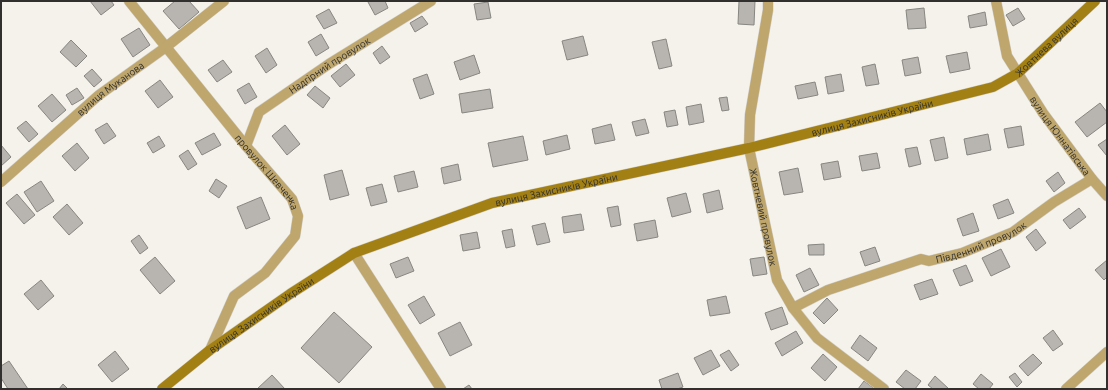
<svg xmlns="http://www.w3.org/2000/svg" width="1108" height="390" font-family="Ubuntu,sans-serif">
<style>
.building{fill:#b8b5b0;stroke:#888681}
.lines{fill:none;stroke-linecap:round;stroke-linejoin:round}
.street-casing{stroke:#d2cfca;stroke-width:11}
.secondary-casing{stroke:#d2cfca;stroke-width:11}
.street{stroke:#bea66d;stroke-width:10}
.secondary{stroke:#a38013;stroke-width:10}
.labels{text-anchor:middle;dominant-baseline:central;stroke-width:3;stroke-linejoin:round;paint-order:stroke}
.street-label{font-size:10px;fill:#31302e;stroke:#fff}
</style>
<rect width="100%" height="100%" fill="#f5f2ec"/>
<g class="building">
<polygon points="90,1 111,1 114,5 101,15"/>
<polygon points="175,1 189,1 199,12 179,29 163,11"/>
<polygon points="369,1 385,1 388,8 375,15 368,2"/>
<polygon points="739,1 755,1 754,25 738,24"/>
<polygon points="488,2 491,18 477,20 474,4"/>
<polygon points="924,8 926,28 908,29 906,10"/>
<polygon points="1018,8 1025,19 1013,26 1006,15"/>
<polygon points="329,9 337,23 324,29 316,16"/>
<polygon points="985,12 987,25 970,28 968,16"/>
<polygon points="422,16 428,24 415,32 410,23"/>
<polygon points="139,28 150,45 133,57 121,39"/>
<polygon points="321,34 329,48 316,56 308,42"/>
<polygon points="583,36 588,55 567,60 562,41"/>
<polygon points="666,39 672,66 659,69 652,42"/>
<polygon points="71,40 87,56 76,67 60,52"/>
<polygon points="382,46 390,57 380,64 373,53"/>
<polygon points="267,48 277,65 266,73 255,56"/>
<polygon points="967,52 970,69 950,73 946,56"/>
<polygon points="474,55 480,73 460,80 454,62"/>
<polygon points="918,57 921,73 905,76 902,60"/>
<polygon points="223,60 232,72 217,82 208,70"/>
<polygon points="346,64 355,75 340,87 331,76"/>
<polygon points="875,64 879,84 866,86 862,67"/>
<polygon points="92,69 102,80 94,87 84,76"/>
<polygon points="427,74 434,94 420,99 413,79"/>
<polygon points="841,74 844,91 828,94 825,77"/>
<polygon points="160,80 173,97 158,108 145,91"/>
<polygon points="815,82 818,95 798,99 795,86"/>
<polygon points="249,83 257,97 245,104 237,90"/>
<polygon points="315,86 330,98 323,108 307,95"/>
<polygon points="77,88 84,98 72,105 66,95"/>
<polygon points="490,89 493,108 462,113 459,94"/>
<polygon points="52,94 66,110 52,122 38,106"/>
<polygon points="727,97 729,110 722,111 719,98"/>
<polygon points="1100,103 1107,112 1107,122 1087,137 1075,122"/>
<polygon points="701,104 704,122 689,125 686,107"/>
<polygon points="675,110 678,125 667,127 664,112"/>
<polygon points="645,119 649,133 636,136 632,122"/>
<polygon points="26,121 38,134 29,142 17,128"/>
<polygon points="107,123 116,136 104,144 95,130"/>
<polygon points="611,124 615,140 595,144 592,129"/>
<polygon points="285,125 300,144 287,155 272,136"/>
<polygon points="1021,126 1024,145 1008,148 1004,129"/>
<polygon points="214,133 221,145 202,155 195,143"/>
<polygon points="988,134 991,150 967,155 964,139"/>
<polygon points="567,135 570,149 546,155 543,141"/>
<polygon points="159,136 165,146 153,153 147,143"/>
<polygon points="523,136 528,160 493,167 488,143"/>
<polygon points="944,137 948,158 935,161 930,140"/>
<polygon points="1107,139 1107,156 1098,145"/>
<polygon points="77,143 89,158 75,171 62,156"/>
<polygon points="1,145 11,157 1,166"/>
<polygon points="917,147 921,164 909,167 905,149"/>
<polygon points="188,150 197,164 188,170 179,156"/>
<polygon points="877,153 880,168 862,171 859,156"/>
<polygon points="838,161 841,177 824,180 821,164"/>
<polygon points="458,164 461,180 444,184 441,168"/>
<polygon points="798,168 803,192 784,195 779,172"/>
<polygon points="342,170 349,195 330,200 324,175"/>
<polygon points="414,171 418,187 398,192 394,176"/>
<polygon points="1058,172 1065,183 1054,192 1046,181"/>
<polygon points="216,179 227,186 219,198 209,191"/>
<polygon points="41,181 54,201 37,212 24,192"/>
<polygon points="382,184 387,202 371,206 366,188"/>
<polygon points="719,190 723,209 707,213 703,194"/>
<polygon points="686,193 691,212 672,217 667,198"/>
<polygon points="17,194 35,215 24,224 6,203"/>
<polygon points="261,197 270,219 246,229 237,207"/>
<polygon points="1008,199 1014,213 998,219 993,205"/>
<polygon points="67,204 83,223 69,235 53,217"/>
<polygon points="618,206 621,225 611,227 607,208"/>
<polygon points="1079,208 1086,217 1070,229 1063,220"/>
<polygon points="973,213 979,231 963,236 957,219"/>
<polygon points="581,214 584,230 564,233 562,217"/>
<polygon points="655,220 658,237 637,241 634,224"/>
<polygon points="545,223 550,242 537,245 532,226"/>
<polygon points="512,229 515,246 506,248 502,231"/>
<polygon points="1036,229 1046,243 1036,251 1026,237"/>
<polygon points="477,232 480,248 463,251 460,235"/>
<polygon points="139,235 148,248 140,254 131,241"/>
<polygon points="824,244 824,255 809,255 808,245"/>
<polygon points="875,247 880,261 865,266 860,252"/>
<polygon points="1001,249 1010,267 991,276 982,258"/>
<polygon points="155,257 175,281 160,294 140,270"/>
<polygon points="408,257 414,271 396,278 390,264"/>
<polygon points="764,257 767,274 753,276 750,259"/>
<polygon points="1107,260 1107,277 1104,280 1095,270"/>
<polygon points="966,265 973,281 960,286 953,270"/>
<polygon points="810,268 819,285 804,292 796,275"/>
<polygon points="932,279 938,294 920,300 914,285"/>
<polygon points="41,280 54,296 38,310 24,294"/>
<polygon points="424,296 435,315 420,324 408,305"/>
<polygon points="726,296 730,313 710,316 707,300"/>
<polygon points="827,298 838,310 824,324 813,313"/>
<polygon points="782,307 788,324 771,330 765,313"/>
<polygon points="334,312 372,347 339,383 301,348"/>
<polygon points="460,322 472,345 450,356 438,333"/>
<polygon points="1053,330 1063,344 1053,351 1043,338"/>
<polygon points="796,331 803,343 782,356 775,343"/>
<polygon points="860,335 877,348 868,361 851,348"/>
<polygon points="711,350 720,366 703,375 694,358"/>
<polygon points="729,350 739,365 731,371 720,355"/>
<polygon points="115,351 129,369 112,382 98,365"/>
<polygon points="823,354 837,367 825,381 811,368"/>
<polygon points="1033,354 1042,363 1028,376 1019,366"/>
<polygon points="9,361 28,389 8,389 1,378 1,366"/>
<polygon points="906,370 921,381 915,389 905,389 896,382"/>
<polygon points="678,373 683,387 677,389 662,389 659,380"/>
<polygon points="1015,373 1022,382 1017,387 1009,377"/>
<polygon points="981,374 993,384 989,389 979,389 973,384"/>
<polygon points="272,375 285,389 257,389"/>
<polygon points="935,376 949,389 933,389 928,385"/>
<polygon points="864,381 875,389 858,389"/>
<polygon points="63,384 68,389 59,389"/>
<polygon points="469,385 472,389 463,389"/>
</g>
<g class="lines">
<defs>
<g id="street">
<path id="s1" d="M129,1l117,145 46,53 6,17 -3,20 -30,37 -31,23 -24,54"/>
<path id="s2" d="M768,1v9l-18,105 -1,33 28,132 16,28 24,30 67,51"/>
<path id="s3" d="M996,1l11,55 36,57 49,66 15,17"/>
<path id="s4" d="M246,146l13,-34 70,-48 102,-63"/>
<path id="s5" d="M1,182l98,-87 67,-48 58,-46"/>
<polyline points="354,253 441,389"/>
<path id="s6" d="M793,308l35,-18 93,-31 8,2 33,-8 51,-21 41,-30 38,-23"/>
<polyline points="1066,389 1107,352"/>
</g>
<g id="secondary">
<path id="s7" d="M162,389l48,-39 80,-56 64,-41 138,-50 257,-55 244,-61 25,-14 77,-72"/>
</g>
</defs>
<use href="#street" class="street-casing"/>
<use href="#secondary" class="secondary-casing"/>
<use href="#street" class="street"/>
<use href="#secondary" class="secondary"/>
</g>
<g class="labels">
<g class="street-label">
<text stroke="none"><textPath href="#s7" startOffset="964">Жовтнева вулиця</textPath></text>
<text stroke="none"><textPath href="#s4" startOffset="121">Надгірний провулок</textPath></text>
<text stroke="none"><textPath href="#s5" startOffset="144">вулиця Муканова</textPath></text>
<text stroke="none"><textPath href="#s7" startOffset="772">вулиця Захисників України</textPath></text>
<text stroke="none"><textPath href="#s3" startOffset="152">вулиця Юннатівська</textPath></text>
<text stroke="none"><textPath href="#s1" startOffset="220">провулок Шевченка</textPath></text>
<text stroke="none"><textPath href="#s7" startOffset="448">вулиця Захисників України</textPath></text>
<text stroke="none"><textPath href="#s2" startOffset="219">Жовтневий провулок</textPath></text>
<text stroke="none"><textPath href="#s6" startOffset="201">Південний провулок</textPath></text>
<text stroke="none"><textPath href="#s7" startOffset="124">вулиця Захисників України</textPath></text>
</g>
</g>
<rect width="1108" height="390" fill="none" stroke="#31302e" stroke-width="4"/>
</svg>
